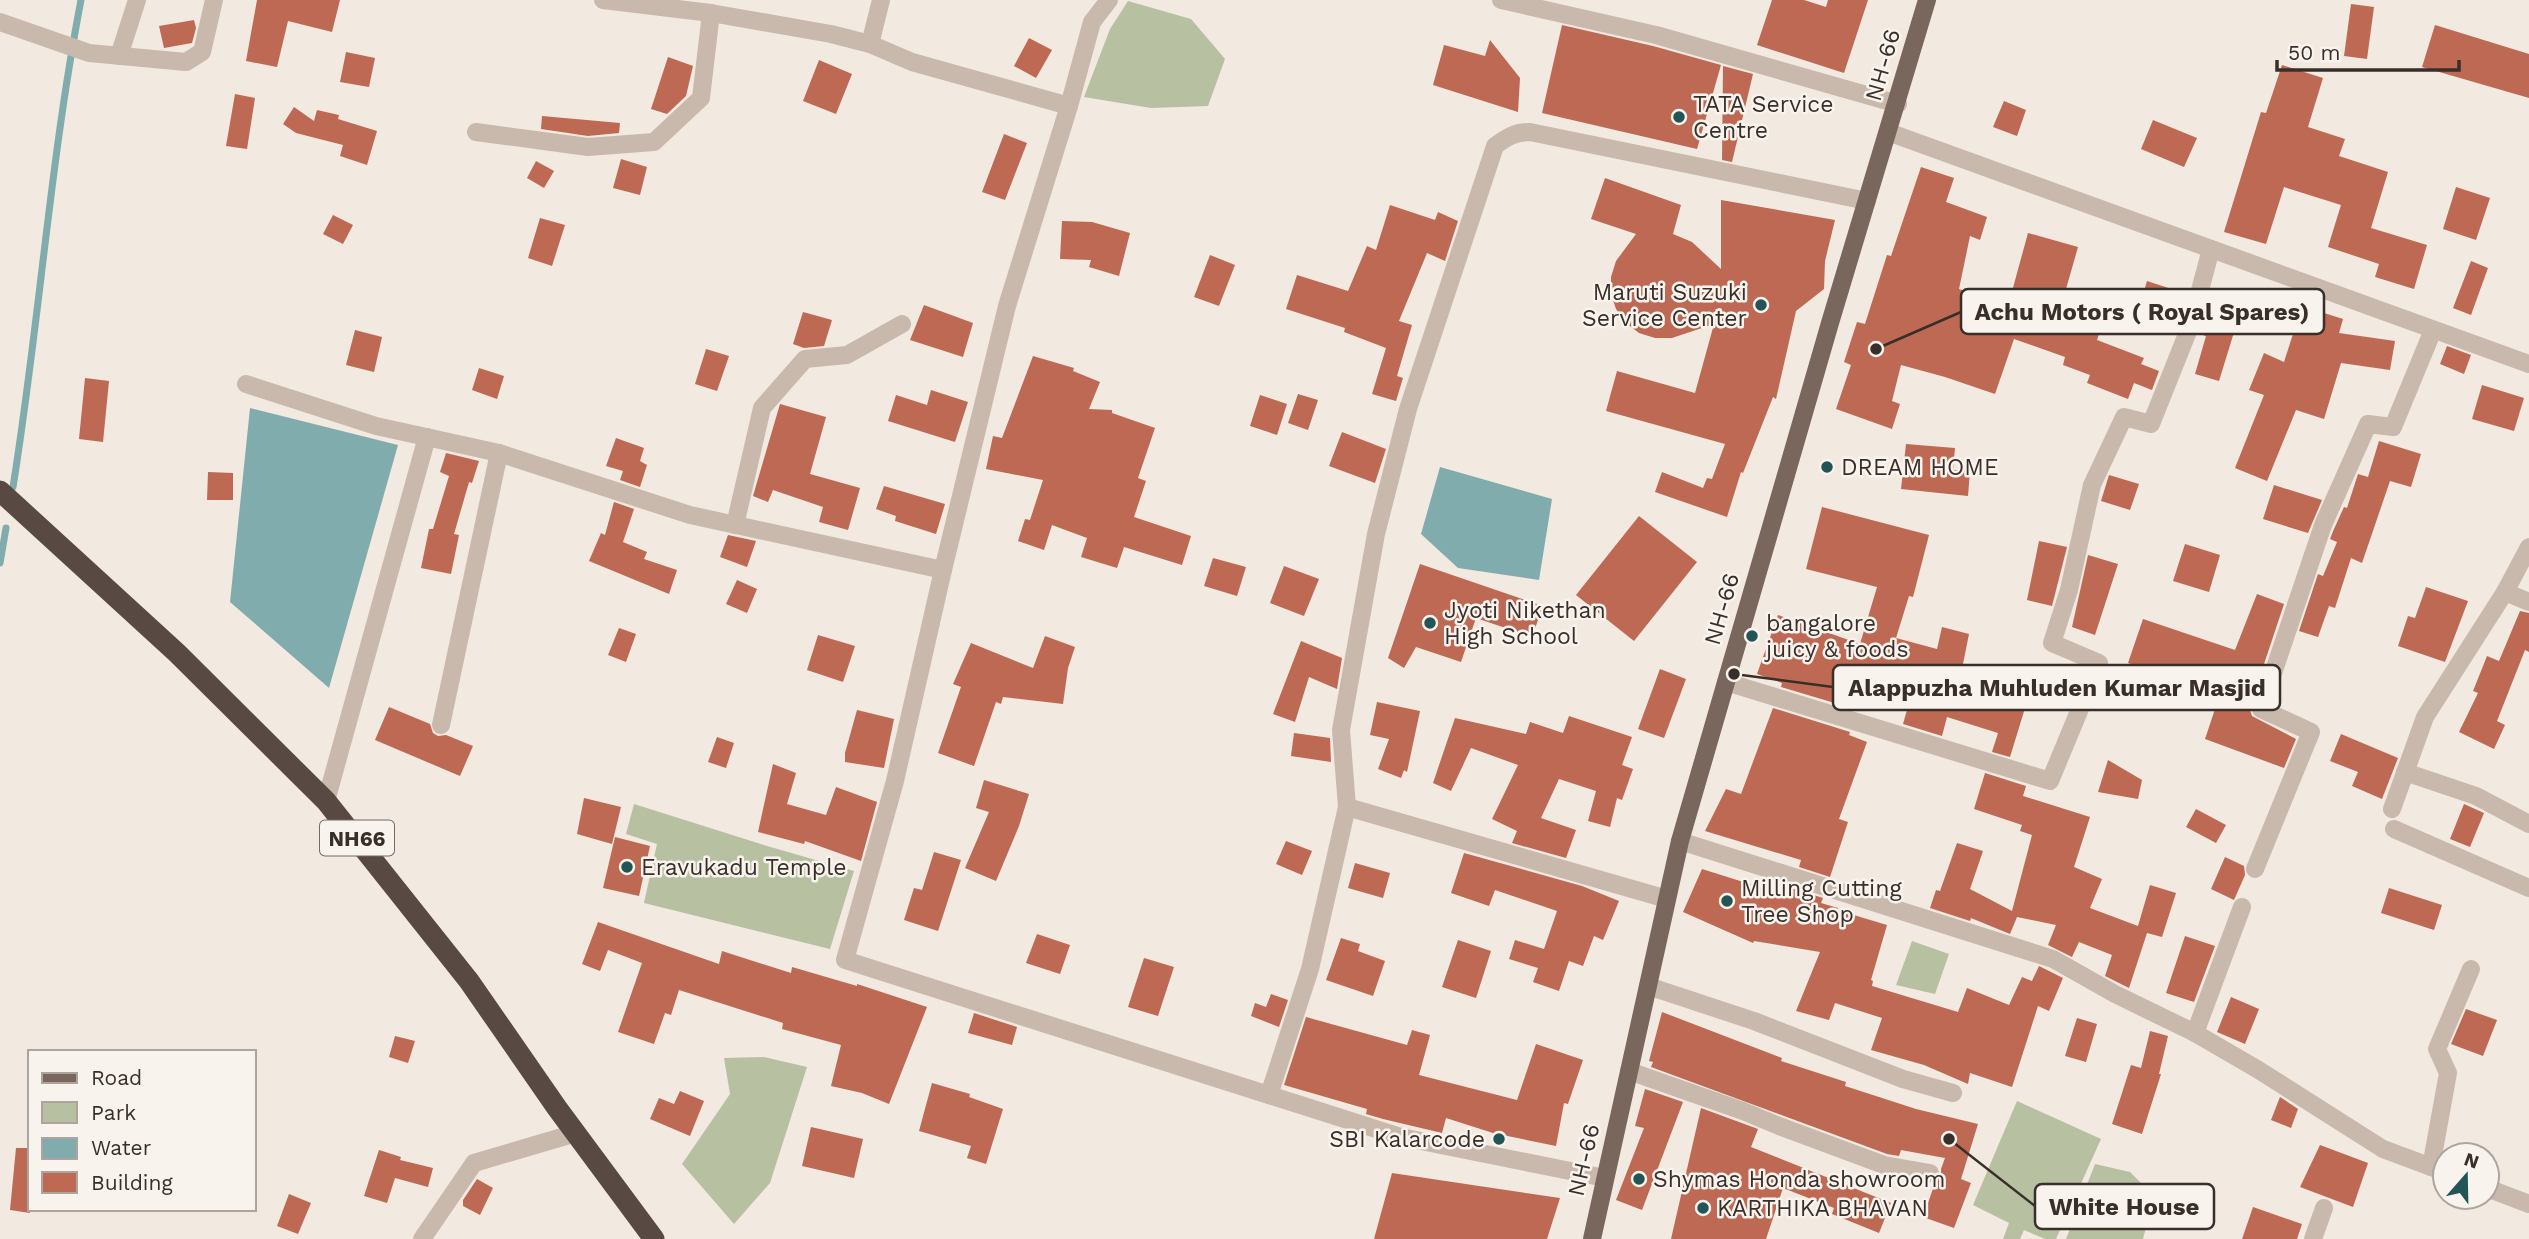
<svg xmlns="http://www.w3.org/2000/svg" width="2529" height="1239" font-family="'Work Sans',sans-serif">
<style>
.green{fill:#b7c0a1}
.water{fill:#81acad}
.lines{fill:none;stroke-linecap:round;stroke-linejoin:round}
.stream{stroke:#81acad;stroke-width:7}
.building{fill:#bd6953}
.minor{stroke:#c9b9ad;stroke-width:18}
.major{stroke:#79665d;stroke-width:18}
.highway{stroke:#584943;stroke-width:21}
.poi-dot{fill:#235557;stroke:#f9f3ed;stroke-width:2.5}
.labels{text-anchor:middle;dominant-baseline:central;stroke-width:5;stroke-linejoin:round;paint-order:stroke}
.shield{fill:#f9f3ed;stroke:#726a65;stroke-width:2}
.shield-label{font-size:21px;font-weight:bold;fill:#382f2b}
.street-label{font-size:23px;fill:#382f2b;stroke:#f9f3ed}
.poi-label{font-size:23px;fill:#382f2b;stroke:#f9f3ed;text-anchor:start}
.leader{fill:none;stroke:#382f2b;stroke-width:2.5}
.callout-dot{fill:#382f2b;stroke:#f9f3ed;stroke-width:2.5}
.callout{fill:#f9f3ed;stroke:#382f2b;stroke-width:2.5}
.callout-label{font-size:24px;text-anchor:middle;font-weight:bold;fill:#382f2b}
</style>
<rect width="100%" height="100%" fill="#f2e9e0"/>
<g class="green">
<polygon points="1128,1 1191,19 1225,59 1208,106 1151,108 1084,97 1110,29"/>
<polygon points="634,804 767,846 854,871 830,949 644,903 657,844 626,834"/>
<polygon points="1912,941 1949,954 1935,994 1896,985"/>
<polygon points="764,1057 807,1067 770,1183 734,1224 682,1164 730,1094 724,1058"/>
<polygon points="2017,1101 2101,1139 2056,1239 2045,1239 2024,1230 2020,1239 2003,1239 2009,1223 1973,1205"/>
<polygon points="2095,1164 2130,1172 2154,1196 2143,1239 2066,1239"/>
</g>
<g class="water">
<polygon points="250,408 398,445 329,688 230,602"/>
<polygon points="1440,467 1552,499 1539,580 1458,568 1421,534"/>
</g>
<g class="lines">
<g class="stream">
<path d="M13,487c26,-162 37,-326 68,-487"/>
<polyline points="0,563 6,528"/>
</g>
</g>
<g class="building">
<polygon points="257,0 340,0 332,32 288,21 277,67 246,61"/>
<polygon points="1772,0 1804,0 1826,7 1828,0 1868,0 1844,73 1757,45"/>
<polygon points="2351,4 2374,7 2367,59 2344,56"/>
<polygon points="194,20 196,28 192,43 164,48 159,26"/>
<polygon points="1562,25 1653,46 1721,65 1697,149 1542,113"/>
<polygon points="2435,25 2529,54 2529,98 2422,67"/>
<polygon points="1029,38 1052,50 1036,78 1014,66"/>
<polygon points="1490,40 1520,78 1518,112 1433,85 1444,45 1485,56"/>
<polygon points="346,52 375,58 369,87 340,82"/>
<polygon points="668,57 693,66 686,96 667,114 651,109"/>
<polygon points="819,60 852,74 836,114 803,101"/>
<polygon points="2282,65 2323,78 2308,127 2345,139 2339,156 2388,172 2371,228 2427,245 2414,289 2375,277 2379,264 2328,247 2341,205 2284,187 2266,244 2224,232 2261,112 2266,113"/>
<polygon points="1723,66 1753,74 1732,162 1722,160"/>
<polygon points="235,94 255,98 247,149 226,146"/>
<polygon points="2004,101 2026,110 2017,136 1993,127"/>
<polygon points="294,107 314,121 317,110 339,115 338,119 377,131 367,165 340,156 343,145 296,133 283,124"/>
<polygon points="542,116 620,123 619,133 588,136 541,129"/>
<polygon points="2153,120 2197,138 2184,167 2141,149"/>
<polygon points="1004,134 1027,143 1005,200 982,192"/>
<polygon points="621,159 647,167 640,195 613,188"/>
<polygon points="536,161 554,171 544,188 527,178"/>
<polygon points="1921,167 1954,178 1946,202 1987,217 1980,240 1970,236 1959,289 2008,306 2028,233 2078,247 2058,317 2100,331 2097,340 2144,358 2141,364 2159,371 2152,390 2134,383 2128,399 2087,383 2090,375 2063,365 2065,357 2014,339 1995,394 1945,377 1901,365 1892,401 1900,404 1892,429 1836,409 1851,365 1844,362 1857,322 1865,324 1887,255 1891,256"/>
<polygon points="1605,178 1681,205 1673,234 1692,242 1721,269 1721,200 1835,220 1825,261 1824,289 1796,311 1776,399 1773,397 1743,473 1741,472 1727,517 1655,492 1662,472 1703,488 1707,478 1712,479 1725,444 1606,411 1617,371 1695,393 1714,324 1672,338 1655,338 1639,333 1626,323 1616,309 1611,294 1611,277 1616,261 1636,234 1591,219"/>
<polygon points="2456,187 2490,198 2476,240 2443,229"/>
<polygon points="1390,205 1435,220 1438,212 1458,221 1445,261 1427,253 1399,321 1412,325 1397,376 1403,378 1396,401 1372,394 1386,348 1344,332 1345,328 1286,309 1297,275 1348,291 1367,246 1376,250"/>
<polygon points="333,215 353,225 343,244 323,234"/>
<polygon points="540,218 565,225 552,266 528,258"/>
<polygon points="1062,221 1092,222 1130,233 1119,276 1089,267 1091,260 1060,259"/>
<polygon points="1210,255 1235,265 1219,306 1194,297"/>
<polygon points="2471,261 2488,268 2471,315 2453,308"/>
<polygon points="2147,281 2187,294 2177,328 2137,315"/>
<polygon points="2211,293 2243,303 2219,381 2195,374 2206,336 2199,334"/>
<polygon points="924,305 973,323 963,357 910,340"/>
<polygon points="2302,306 2343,319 2339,333 2395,341 2390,370 2341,363 2324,419 2296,410 2267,481 2235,468 2264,395 2249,390 2264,353 2284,362"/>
<polygon points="803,312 832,320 824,346 804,348 793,344"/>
<polygon points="355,330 382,337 374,372 346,365"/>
<polygon points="2447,346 2471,355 2464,374 2440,364"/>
<polygon points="706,349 729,356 717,391 695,384"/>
<polygon points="1033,356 1074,368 1073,371 1100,382 1089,409 1112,410 1112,413 1155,428 1138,478 1146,481 1134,517 1191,536 1182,565 1124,547 1117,568 1081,557 1087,538 1052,525 1044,550 1018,541 1025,519 1030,520 1043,480 986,469 993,436 1002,438"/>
<polygon points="479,368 504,376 497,399 472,390"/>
<polygon points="85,378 109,381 103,442 79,439"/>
<polygon points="2482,385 2524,398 2514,431 2472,419"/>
<polygon points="931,390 968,402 955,442 888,421 896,395 927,405"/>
<polygon points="1298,394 1318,400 1308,430 1288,423"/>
<polygon points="1260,395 1287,404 1277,435 1250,426"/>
<polygon points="780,404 826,417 810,474 860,488 848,530 819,522 823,507 773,490 768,502 753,496"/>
<polygon points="1342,432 1386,449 1375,483 1329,466"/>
<polygon points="616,438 644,448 640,461 647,465 640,487 620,480 623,471 606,466"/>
<polygon points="2379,441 2421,454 2411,487 2390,481 2362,563 2351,558 2335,608 2329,606 2318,637 2299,631 2318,574 2323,576 2337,542 2330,539 2334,529 2344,507 2347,508 2358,474 2368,477"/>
<polygon points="1906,444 1955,448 1953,470 1970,471 1968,496 1901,489"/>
<polygon points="446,453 479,461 472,483 469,482 454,534 459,535 451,574 421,568 429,529 433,529 449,476 440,472"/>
<polygon points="208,472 233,473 233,500 207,500"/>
<polygon points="2109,475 2139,484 2130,510 2101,501"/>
<polygon points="2274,485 2322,500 2308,533 2263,519"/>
<polygon points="884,486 945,504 936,534 895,521 896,516 876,509"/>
<polygon points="614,502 634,509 623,542 647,552 644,559 677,570 669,594 589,561 601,533 605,535"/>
<polygon points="1822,507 1929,535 1913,597 1909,596 1896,638 1937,649 1942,627 1969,634 1962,669 2011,684 2014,676 2033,682 2010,757 1992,752 1998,733 1947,717 1942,736 1903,724 1907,710 1862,697 1858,710 1781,687 1782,683 1757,674 1778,615 1860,644 1877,587 1806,569"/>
<polygon points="1639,516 1697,562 1634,641 1576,595"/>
<polygon points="728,535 756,541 747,567 720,557"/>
<polygon points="2039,541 2067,547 2052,606 2027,600"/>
<polygon points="2185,544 2220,555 2209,592 2173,581"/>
<polygon points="2088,555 2118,564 2095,635 2072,627"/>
<polygon points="1213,558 1246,567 1237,596 1204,586"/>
<polygon points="1420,564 1543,606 1532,637 1476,618 1461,662 1416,647 1404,668 1388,658"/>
<polygon points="1284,566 1319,579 1304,616 1270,603"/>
<polygon points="737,580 757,589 747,613 726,604"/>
<polygon points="2426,587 2468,601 2445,662 2398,646 2408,616 2415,618"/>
<polygon points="2257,594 2284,604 2262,670 2252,667 2243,690 2254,695 2250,710 2252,716 2296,739 2284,768 2205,739 2220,694 2128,663 2143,619 2235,650"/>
<polygon points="2520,611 2529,613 2529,652 2525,650 2497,721 2505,725 2494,749 2459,732 2478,693 2473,691 2487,656 2499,661"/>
<polygon points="619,628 636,634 626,662 608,655"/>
<polygon points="818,635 855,646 843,682 807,670"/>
<polygon points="1045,636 1075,647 1068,668 1063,704 1003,697 1001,704 996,702 974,766 938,753 961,687 953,684 971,643 1033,668"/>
<polygon points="1301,641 1342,658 1337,689 1309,677 1295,722 1273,714"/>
<polygon points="1660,669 1686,679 1664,738 1638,729"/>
<polygon points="1377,702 1420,711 1407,772 1404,770 1401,778 1378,769 1389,739 1370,735"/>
<polygon points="389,707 430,724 433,733 438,736 446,735 473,746 460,776 375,740"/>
<polygon points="1773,708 1850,732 1849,735 1867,742 1839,819 1848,822 1830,877 1799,867 1801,860 1705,831 1726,789 1741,794"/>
<polygon points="857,710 894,719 884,768 845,762 845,753"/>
<polygon points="1569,716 1632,737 1622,765 1633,769 1622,800 1617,798 1610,827 1588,821 1596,791 1559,779 1541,818 1576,830 1566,858 1512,843 1517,831 1492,819 1518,765 1471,748 1451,791 1433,783 1455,718 1526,734 1530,722 1563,733"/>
<polygon points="1294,733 1330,738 1331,762 1291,756"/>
<polygon points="2341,734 2398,758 2382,799 2352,786 2358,772 2330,761"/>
<polygon points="717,737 734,743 726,768 708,762"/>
<polygon points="2108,760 2142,780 2138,799 2098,792"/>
<polygon points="773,764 796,773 787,804 826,815 836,787 877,802 861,861 805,841 804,844 758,832"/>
<polygon points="1985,773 2026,786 2023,796 2090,817 2074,867 2102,879 2090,908 2138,926 2150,885 2176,893 2162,937 2147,933 2129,988 2105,976 2112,955 2079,942 2072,957 2048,945 2056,925 2017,917 2010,934 1971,918 1970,921 1930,908 1936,890 1940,891 1957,843 1983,851 1970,889 2012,911 2032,835 2020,831 2022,825 1974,809"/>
<polygon points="984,780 1029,794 1019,826 996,881 965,868 989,812 976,808"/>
<polygon points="584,798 621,807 612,844 577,834"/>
<polygon points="2464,804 2484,813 2470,847 2450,839"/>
<polygon points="2196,809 2226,825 2216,843 2186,827"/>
<polygon points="615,837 650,846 639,896 603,888"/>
<polygon points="1286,841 1312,851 1302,875 1276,864"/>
<polygon points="934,852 961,860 938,931 904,920 914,888 922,890"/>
<polygon points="1464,853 1582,886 1619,901 1603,940 1594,936 1583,966 1569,961 1559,991 1533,982 1538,968 1509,959 1515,940 1544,949 1557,911 1495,890 1489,906 1451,893"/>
<polygon points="2225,857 2244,866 2245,875 2234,900 2211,889"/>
<polygon points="1355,863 1390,873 1383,898 1348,888"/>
<polygon points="1702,869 1788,896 1791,888 1823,898 1821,903 1838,908 1837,910 1887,925 1871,980 1873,981 1872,986 1958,1012 1967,988 2009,1005 2022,977 2032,981 2039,966 2063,978 2049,1011 2038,1006 2012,1087 1970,1073 1968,1084 1924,1065 1871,1050 1882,1018 1835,1003 1829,1020 1796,1011 1820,952 1754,941 1753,943 1683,912"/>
<polygon points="2389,888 2442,905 2434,930 2381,913"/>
<polygon points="598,922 719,964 722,951 791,973 792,967 857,986 857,984 927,1007 889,1104 862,1093 831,1086 841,1045 782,1029 783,1023 679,990 671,1015 665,1013 654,1044 618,1032 642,963 608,950 600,971 582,964"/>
<polygon points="1037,934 1070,945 1060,974 1026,963"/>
<polygon points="2185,936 2215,946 2194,1002 2166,993"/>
<polygon points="1341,938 1360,944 1358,951 1385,961 1373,996 1326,980"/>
<polygon points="1458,940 1491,951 1476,998 1442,987"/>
<polygon points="1144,958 1174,967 1158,1016 1128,1007"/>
<polygon points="1271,994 1288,1000 1279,1027 1251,1016 1255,1003 1266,1007"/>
<polygon points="2231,997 2259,1009 2245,1044 2217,1032"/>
<polygon points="2466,1009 2497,1020 2483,1056 2451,1044"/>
<polygon points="1662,1012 1782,1058 1781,1061 1846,1082 1845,1086 1916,1109 1978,1124 1961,1179 1971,1183 1954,1228 1923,1217 1935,1183 1941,1176 1941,1169 1945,1158 1901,1150 1899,1156 1887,1154 1651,1067 1653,1062 1649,1061"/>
<polygon points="974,1013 1017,1027 1012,1045 968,1033"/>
<polygon points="1306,1017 1407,1045 1412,1030 1430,1035 1419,1075 1517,1100 1536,1044 1583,1060 1568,1104 1564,1103 1556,1146 1493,1133 1446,1118 1442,1133 1383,1119 1366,1114 1367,1109 1284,1085"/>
<polygon points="2077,1018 2097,1024 2086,1062 2065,1056"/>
<polygon points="2150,1031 2168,1036 2159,1074 2161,1074 2142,1134 2112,1124 2131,1065 2141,1068"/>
<polygon points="395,1036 415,1041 408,1063 389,1057"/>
<polygon points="932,1083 970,1094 969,1097 1003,1109 986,1164 967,1158 971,1146 919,1131"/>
<polygon points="1645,1089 1683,1102 1642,1210 1616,1200 1644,1128 1635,1126"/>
<polygon points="680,1091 704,1101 690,1136 650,1119 659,1098 674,1104"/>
<polygon points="2280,1097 2298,1109 2291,1128 2271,1120"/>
<polygon points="1701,1108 1758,1129 1751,1147 1891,1203 1879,1233 1832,1214 1834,1208 1783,1188 1766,1239 1671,1239"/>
<polygon points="811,1127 863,1139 854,1178 802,1166"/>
<polygon points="2320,1145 2368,1163 2353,1207 2300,1187"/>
<polygon points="16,1148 30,1148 30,1213 10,1210"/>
<polygon points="379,1150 401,1157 400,1160 433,1168 428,1187 395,1178 387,1203 364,1196"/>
<polygon points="1392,1173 1560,1198 1547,1239 1374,1239"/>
<polygon points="477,1179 493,1188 480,1215 463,1206 463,1200"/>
<polygon points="289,1194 311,1203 298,1234 277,1226"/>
<polygon points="2253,1207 2302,1224 2297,1239 2242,1239"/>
</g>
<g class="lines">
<g class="minor">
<polyline points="603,0 711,13 831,34 870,44 912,62 1069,106"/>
<polyline points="1109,0 1092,22 1069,106 1007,306 943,570 895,781 845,960 1401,1137 1605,1178"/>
<polyline points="1501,0 1656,35 1898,104"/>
<polyline points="0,22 89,53 186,62 202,52 214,0"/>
<polyline points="870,44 881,0"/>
<polyline points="119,56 137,0"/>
<polyline points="476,132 588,147 654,142 701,98 711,13"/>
<polyline points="1888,132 2529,364"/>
<polyline points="246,384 376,426 499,453 690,515 943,570"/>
<polyline points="735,525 762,408 805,359 847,355 902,324"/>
<polyline points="2529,547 2505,592 2529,602"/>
<polyline points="1726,682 2050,781 2099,663 2052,643 2069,590 2092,485 2124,417 2151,424 2191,324 2211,249"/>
<polyline points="441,725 499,453"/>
<polyline points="2405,772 2476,796 2529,824"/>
<polyline points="326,801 427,437"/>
<polyline points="2392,809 2425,717 2505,592"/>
<polyline points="2394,829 2529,888"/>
<polyline points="1680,841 2053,959 2115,994 2195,1033 2257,1069 2383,1149 2445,1172"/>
<polyline points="2255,869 2311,732 2261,709 2323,525 2368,424 2393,427 2433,330"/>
<path d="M1667,899l-320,-92 -6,-77 35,-196 32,-125 87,-263c12,-9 20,-14 35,-14l337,69"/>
<polyline points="1648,986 1754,1021 1903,1079 1953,1093"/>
<polyline points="2195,1033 2242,907"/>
<polyline points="1629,1071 1743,1111 1779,1126 1884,1165 1930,1173"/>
<polyline points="1269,1095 1310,969 1347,807"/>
<polyline points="2431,1167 2448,1073 2437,1049 2471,969"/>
<polyline points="2487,1188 2529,1204"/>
<polyline points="422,1239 474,1163 576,1133"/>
<polyline points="2313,1239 2324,1208"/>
</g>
<polyline class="major" points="1592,1239 1680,841 1830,323 1927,0"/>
<polyline class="highway" points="0,491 177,653 326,801 469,981 557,1108 654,1239"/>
</g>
<g class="poi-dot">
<circle cx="1679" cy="117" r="7"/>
<circle cx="1761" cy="305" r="7"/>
<circle cx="1827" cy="467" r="7"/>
<circle cx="1430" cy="623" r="7"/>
<circle cx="1752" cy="636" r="7"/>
<circle cx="627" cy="867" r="7"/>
<circle cx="1727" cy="901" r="7"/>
<circle cx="1499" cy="1139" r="7"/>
<circle cx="1639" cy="1179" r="7"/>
<circle cx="1703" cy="1208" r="7"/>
</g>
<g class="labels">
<rect class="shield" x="320" y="820.5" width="74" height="35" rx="5"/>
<g class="shield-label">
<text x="357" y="838">NH66</text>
</g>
<g class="street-label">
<text transform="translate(1883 65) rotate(-74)">NH-66</text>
<text transform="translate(1722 609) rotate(-74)">NH-66</text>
<text transform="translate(1584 1160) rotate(-77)">NH-66</text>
</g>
<g class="poi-label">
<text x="1693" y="104">TATA Service<tspan x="1693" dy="26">Centre</tspan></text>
<text x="1747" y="292" text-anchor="end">Maruti Suzuki<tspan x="1747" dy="26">Service Center</tspan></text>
<text x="1841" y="467">DREAM HOME</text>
<text x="1444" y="610">Jyoti Nikethan<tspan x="1444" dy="26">High School</tspan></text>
<text x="1766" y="623">bangalore<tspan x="1766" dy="26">juicy &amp; foods</tspan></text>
<text x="641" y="867">Eravukadu Temple</text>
<text x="1741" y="888">Milling Cutting<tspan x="1741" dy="26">Tree Shop</tspan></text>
<text x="1485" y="1139" text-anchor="end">SBI Kalarcode</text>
<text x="1653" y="1179">Shymas Honda showroom</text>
<text x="1717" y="1208">KARTHIKA BHAVAN</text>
</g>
</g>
<path class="leader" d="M1876 349L1961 312M1734 674L1833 687M1949 1139L2035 1206"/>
<g class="callout-dot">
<circle cx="1876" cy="349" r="7"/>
<circle cx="1734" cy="674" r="7"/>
<circle cx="1949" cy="1139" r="7"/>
</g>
<g class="callout">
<rect x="1961" y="289" width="363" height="45" rx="7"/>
<rect x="1833" y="665" width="447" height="45" rx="7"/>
<rect x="2035" y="1184" width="179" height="45" rx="7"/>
</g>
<g class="callout-label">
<text x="2142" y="320">Achu Motors ( Royal Spares)</text>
<text x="2057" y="696">Alappuzha Muhluden Kumar Masjid</text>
<text x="2124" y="1215">White House</text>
</g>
<rect x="28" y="1050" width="228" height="161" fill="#f9f3ed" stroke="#aca59f" stroke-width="2"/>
<rect x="42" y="1073" width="35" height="10" fill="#79665d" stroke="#aca59f" stroke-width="2"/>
<text x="91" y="1085" font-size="21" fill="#382f2b">Road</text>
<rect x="42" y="1102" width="35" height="21" fill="#b7c0a1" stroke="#aca59f" stroke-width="2"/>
<text x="91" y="1120" font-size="21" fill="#382f2b">Park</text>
<rect x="42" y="1138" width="35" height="21" fill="#81acad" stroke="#aca59f" stroke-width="2"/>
<text x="91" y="1155" font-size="21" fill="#382f2b">Water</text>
<rect x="42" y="1172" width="35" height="21" fill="#bd6953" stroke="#aca59f" stroke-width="2"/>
<text x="91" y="1190" font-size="21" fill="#382f2b">Building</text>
<g transform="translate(2466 1176) rotate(20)"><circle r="33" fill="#f9f3ed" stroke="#aca59f" stroke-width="2"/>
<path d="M0-5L12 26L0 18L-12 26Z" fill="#235557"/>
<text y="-10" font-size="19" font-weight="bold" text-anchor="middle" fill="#382f2b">N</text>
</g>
<path d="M2277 60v10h182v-10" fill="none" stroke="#382f2b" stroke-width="3.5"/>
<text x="2288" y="60" font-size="21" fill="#382f2b" stroke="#f9f3ed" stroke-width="5" paint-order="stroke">50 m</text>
</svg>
